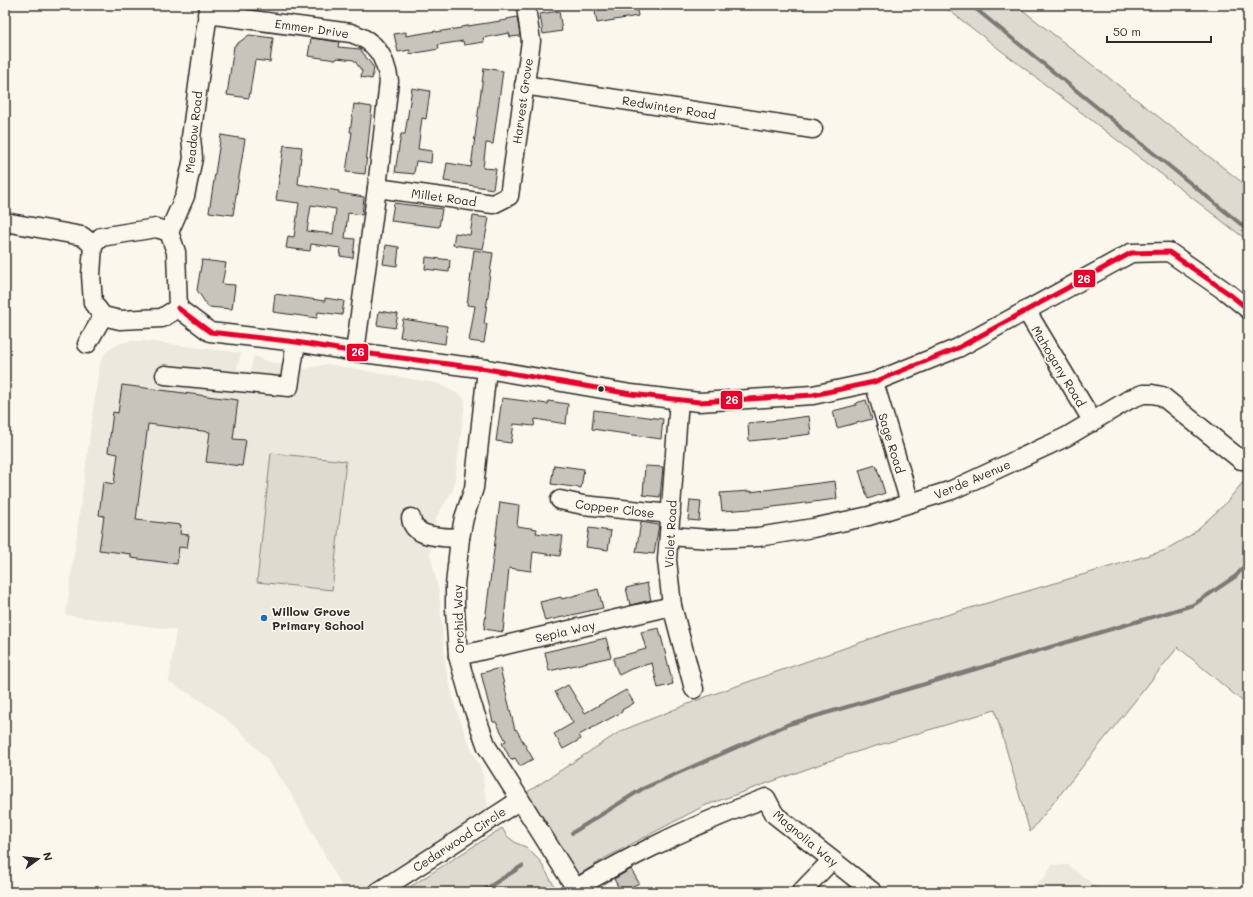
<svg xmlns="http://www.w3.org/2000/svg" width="1253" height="897" font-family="Mali,sans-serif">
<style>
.built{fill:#ebe8de}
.green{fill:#dddad0;stroke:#84827e}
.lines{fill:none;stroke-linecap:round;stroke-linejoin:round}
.stream{stroke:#7b7a75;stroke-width:4}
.building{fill:#c7c4bc;stroke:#2b2b2b;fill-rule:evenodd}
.minor-casing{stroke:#2b2b2b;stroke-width:21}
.minor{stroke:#fbf7ec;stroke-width:18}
.bus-1-casing{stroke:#fbf7ec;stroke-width:8}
.bus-1{stroke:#e4002b;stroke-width:5}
.bus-dot{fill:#2b2b2b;stroke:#fbf7ec;stroke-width:1.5}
.poi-dot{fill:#1f6fb2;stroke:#fbf7ec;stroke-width:1.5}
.labels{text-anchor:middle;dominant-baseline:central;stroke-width:3.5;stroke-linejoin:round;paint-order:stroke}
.street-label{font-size:12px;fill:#2b2b2b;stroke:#fbf7ec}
.poi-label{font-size:12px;font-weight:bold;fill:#2b2b2b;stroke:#fbf7ec;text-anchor:start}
.line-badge{stroke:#fbf7ec;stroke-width:1.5}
.badge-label{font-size:11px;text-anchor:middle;font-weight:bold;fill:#fff}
</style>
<rect width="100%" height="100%" fill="#fbf7ec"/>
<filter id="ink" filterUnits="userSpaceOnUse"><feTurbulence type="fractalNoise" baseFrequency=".025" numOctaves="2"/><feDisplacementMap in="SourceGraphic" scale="8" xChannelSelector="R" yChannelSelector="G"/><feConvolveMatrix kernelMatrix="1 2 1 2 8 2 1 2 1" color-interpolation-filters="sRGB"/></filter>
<g filter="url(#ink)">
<g class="built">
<polygon points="130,341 146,341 241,353 237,368 250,372 254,355 265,361 304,369 328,364 440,384 463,397 465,402 454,488 436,518 430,554 439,592 446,670 456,709 467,739 480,767 483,775 484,789 489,808 358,892 345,892 294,799 282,780 265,757 239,730 216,711 195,697 169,682 176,630 66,615 98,374 101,360 106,352 113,347 119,344"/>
<polygon points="1052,865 1068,865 1103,892 1023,892 1045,877"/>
</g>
<g class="green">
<polygon points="942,5 1016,5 1248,187 1248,241"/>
<polygon points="271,453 346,461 332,590 257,582"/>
<polygon points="1248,476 1248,706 1178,647 1030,832 995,710 843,756 704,806 605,858 577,876 526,793 621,731 708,696 896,630 1163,551 1191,535 1224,505"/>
<polygon points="502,828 507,836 516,843 526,847 540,861 556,889 552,892 402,892"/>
</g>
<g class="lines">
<g class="stream">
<polyline points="971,5 1248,230"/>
<polyline points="572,833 642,789 789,724 1193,605 1236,576 1248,562"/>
<polyline points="481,892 522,866"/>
</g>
</g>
<g class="building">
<polygon points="594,5 636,5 638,16 597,23"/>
<polygon points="559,11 562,31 543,34 540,14"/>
<polygon points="517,17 520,36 510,37 509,33 483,38 484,42 464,45 463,41 438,45 439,49 410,54 410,50 398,52 394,34 406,32 406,36 436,31 436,32 461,28 461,27 507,20 507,19"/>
<polygon points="249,35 273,38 270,62 255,60 249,98 227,95 234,46"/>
<polygon points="311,38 339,42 338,47 360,49 374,68 372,79 361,77 362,71 354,60 337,58 336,60 308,56"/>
<polygon points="484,68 503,71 493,144 486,143 483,168 496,169 493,189 444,181 447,163 471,167"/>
<polygon points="412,88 430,91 426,119 422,118 418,149 432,151 431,163 416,161 414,174 395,172 401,134 405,134"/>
<polygon points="354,104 372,107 365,174 346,172 352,132 350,132"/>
<polygon points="221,135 245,139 233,215 209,212"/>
<path d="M284,145l18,2 -4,37 41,7v2l25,4 -2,18 -14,-2 -3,25 10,1 -2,19 -13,-2 1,-8 -30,-4 -1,7 -24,-3 2,-12 6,1 5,-34 -23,-3zM311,205l25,4 -3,25 -26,-3z"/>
<polygon points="394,203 442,209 439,227 391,221"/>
<polygon points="473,216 489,218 483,249 453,245 455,233 470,235"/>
<polygon points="386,245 399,247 397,266 383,264"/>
<polygon points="474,250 493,253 488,287 489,288 484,324 487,324 484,343 469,341 475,306 467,305"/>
<polygon points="426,257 450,260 449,272 425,269"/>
<polygon points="202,260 226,263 222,284 235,285 232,309 208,307 197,290"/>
<polygon points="275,294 325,301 325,298 344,301 342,315 318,312 317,318 273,312"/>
<polygon points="379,311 398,314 395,328 377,325"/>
<polygon points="403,319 447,326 445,344 400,337"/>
<polygon points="122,385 238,400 233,439 246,440 242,466 206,462 210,432 148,424 136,520 181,525 180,534 189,535 187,548 179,547 177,564 131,558 131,554 99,550 104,516 99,515 103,482 114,484 118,454 108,452 113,412 118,413"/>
<polygon points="502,398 548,404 548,401 568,404 566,424 535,419 534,426 514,424 511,443 496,441"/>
<polygon points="866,400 872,419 837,428 833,411 856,405 856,403"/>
<polygon points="594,410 663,419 661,439 592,429"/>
<polygon points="809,416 811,434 779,438 749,441 748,423 780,420"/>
<polygon points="554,465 584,469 581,488 551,484"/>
<polygon points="876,465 885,493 868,499 859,470"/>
<polygon points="645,466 663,467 660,497 643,495"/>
<polygon points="835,481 837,499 765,508 722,511 720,493 750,491 750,492"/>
<polygon points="690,500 701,501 699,521 688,520"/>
<polygon points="500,502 519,505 517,526 537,529 536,533 563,536 560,556 533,552 531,571 509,568 503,632 484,629"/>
<polygon points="641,522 659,525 654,554 636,552"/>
<polygon points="589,528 611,531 608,550 586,547"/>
<polygon points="647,583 651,600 630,605 626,588"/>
<polygon points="598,589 603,608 545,621 540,602 561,597 562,599"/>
<polygon points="659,628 673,684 658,688 652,663 631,669 619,675 614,663 614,658 646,649 641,632"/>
<polygon points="606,638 611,657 549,671 545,652"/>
<polygon points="500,668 515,730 516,729 533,759 520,766 515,758 511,760 502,743 506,741 496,722 493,722 481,673"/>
<polygon points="568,685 585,713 626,690 634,703 622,710 622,712 579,735 581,739 563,749 554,734 573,723 555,692"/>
<polygon points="631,869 639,883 621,892 614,879"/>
</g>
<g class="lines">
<defs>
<g id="minor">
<path d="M207,14l144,19c25,8 34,23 38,48l-12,107 -22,164"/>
<polyline points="524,85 813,129"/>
<polyline points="377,188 493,204 509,196 531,41 526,7"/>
<polyline points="5,222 82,236 93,245"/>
<polygon points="156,228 169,232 176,252 178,308 162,318 120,320 103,316 93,303 91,275 93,245 101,237"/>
<polyline points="169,232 185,196 193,158 191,137 209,5"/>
<polyline points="178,308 210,332 296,342 355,352 487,369 631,394 699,402 813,395 874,382 958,348 1131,253 1169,252 1228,293 1248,309"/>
<polyline points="1026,310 1093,422"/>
<polyline points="87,344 103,316"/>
<polyline points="487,369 474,488 464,518 460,538 455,585 455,609 458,656 471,702 487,747 578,892"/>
<polyline points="165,375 289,387 296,342"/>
<polyline points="874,382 910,503"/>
<polyline points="679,400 667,560 672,606 694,689"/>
<polyline points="560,500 583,505 671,514"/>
<path d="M411,518c2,21 34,19 49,20"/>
<polyline points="669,536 710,539 758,537 813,528 869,516 952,490 1066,437 1130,399 1143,394 1152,394 1162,396 1241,460"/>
<polyline points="458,656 672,606"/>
<polyline points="378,892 520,800"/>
<path d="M571,892c24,-16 49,-29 75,-42 39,-20 79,-37 120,-52l9,17 98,77"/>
<polyline points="801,892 832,860"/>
</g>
</defs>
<use href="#minor" class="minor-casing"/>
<use href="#minor" class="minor"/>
<defs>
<polyline id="bus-1" points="178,308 210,332 296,342 355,352 487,369 631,394 699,402 813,395 874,382 958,348 1131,253 1169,252 1228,293 1248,309"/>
</defs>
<use href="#bus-1" class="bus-1-casing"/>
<use href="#bus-1" class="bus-1"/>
</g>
</g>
<circle class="bus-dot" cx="601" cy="389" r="3.5"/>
<circle class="poi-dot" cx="264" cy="618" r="4"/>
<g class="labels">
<g class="street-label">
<text transform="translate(312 28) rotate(8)">Emmer Drive</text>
<text transform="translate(522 101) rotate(-82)">Harvest Grove</text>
<text transform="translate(669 107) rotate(9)">Redwinter Road</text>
<text transform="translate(193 132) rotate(-84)">Meadow Road</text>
<text transform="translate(444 197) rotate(8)">Millet Road</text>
<text transform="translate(1059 366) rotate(59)">Mahogany Road</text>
<text transform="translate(892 443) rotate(73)">Sage Road</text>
<text transform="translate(972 479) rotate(-23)">Verde Avenue</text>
<text transform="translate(615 508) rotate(7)">Copper Close</text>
<text transform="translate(670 534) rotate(-87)">Violet Road</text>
<text transform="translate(458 619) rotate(-92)">Orchid Way</text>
<text transform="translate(565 631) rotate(-13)">Sepia Way</text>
<text transform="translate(806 838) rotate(40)">Magnolia Way</text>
<text transform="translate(459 839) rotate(-33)">Cedarwood Circle</text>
</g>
<g class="poi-label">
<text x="272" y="611">Willow Grove<tspan x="272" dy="14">Primary School</tspan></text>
</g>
</g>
<g class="line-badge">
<rect x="1073" y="269" width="23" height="19" rx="4" fill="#e4002b"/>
<rect x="346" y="343" width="23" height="19" rx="4" fill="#e4002b"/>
<rect x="720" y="390" width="23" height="20" rx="4" fill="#e4002b"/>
</g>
<g class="badge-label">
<text x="1084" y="283">26</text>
<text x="358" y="356">26</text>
<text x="732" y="404">26</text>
</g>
<rect width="1253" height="897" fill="none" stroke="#fbf7ec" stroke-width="20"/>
<rect x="10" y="10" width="1233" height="877" fill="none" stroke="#2b2b2b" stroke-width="1.5" filter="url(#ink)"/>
<g transform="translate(38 859) rotate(75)" stroke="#fbf7ec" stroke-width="3" paint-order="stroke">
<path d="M0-3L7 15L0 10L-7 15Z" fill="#2b2b2b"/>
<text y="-6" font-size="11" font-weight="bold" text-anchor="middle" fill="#2b2b2b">N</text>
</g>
<path d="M1107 36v6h104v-6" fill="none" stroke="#2b2b2b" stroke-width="2"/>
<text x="1113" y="36" font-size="12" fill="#2b2b2b" stroke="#fbf7ec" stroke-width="3" paint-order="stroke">50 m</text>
</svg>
